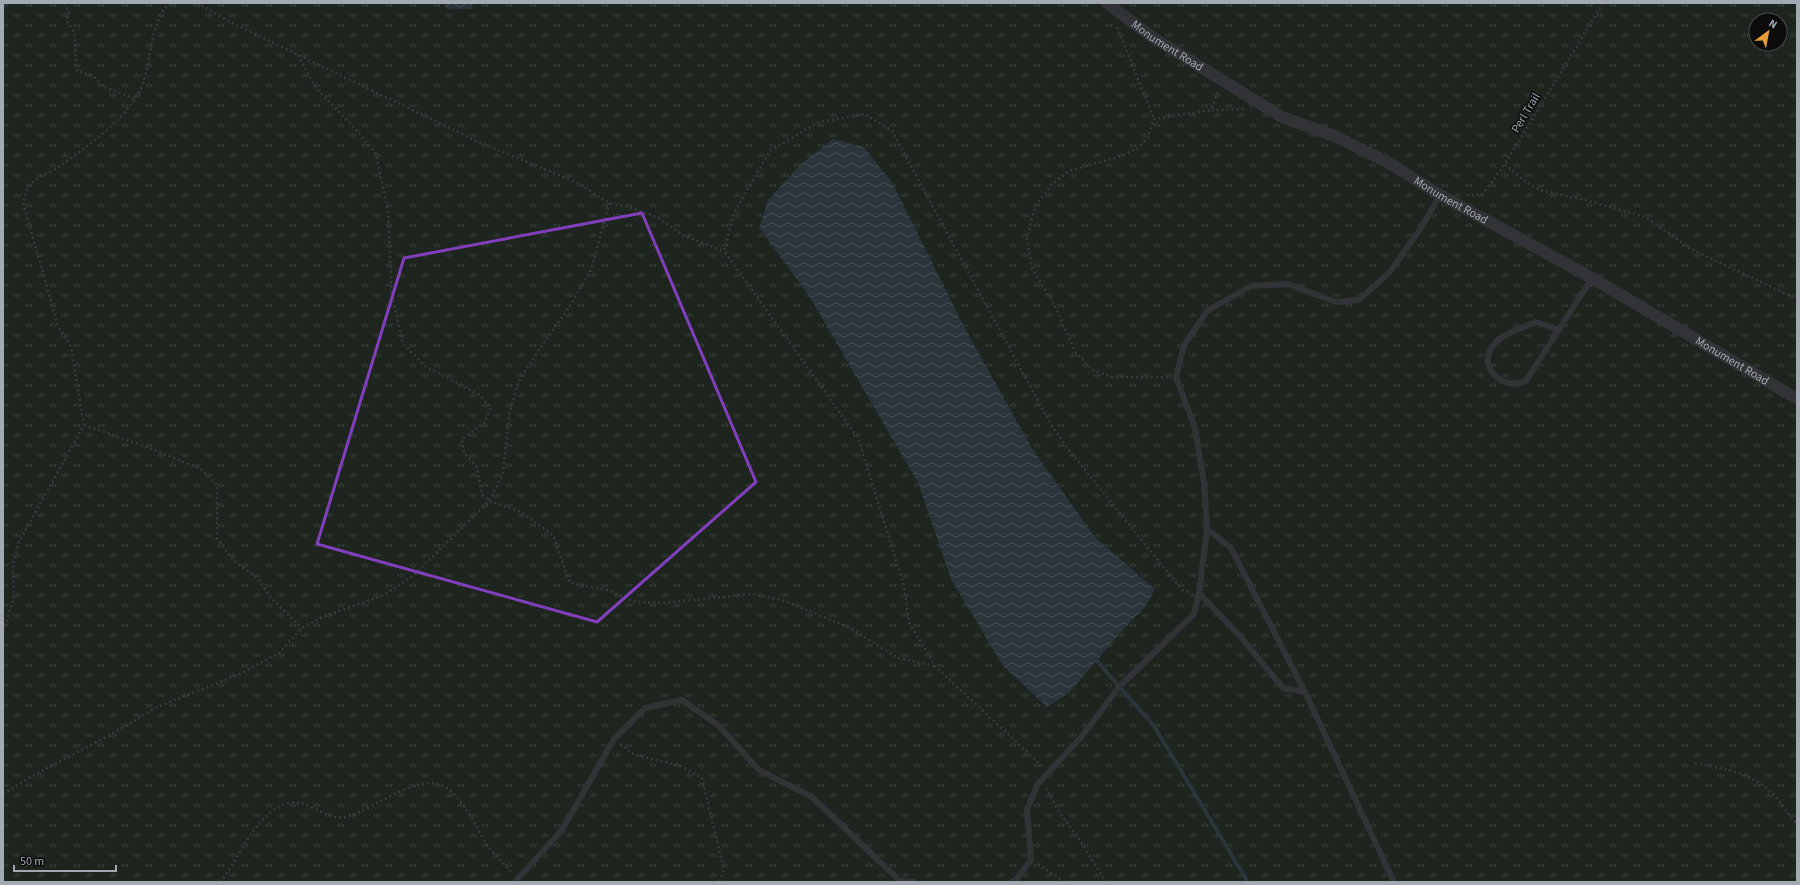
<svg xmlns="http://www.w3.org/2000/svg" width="1800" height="885" font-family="'Source Sans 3',sans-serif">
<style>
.grass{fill:url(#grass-tufts);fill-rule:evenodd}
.water{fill:url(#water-waves)}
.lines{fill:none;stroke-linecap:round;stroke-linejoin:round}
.stream{stroke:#2b343a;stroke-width:4}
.path{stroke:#383a3e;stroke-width:2.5;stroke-dasharray:2 3;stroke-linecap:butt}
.lane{stroke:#323337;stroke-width:6}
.street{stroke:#323337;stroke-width:12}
.marked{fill:none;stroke:#813fbd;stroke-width:3;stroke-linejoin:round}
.labels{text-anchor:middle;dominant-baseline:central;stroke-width:3;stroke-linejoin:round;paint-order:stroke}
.street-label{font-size:12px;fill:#a3a9b2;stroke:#0c0c0d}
</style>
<defs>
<pattern id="grass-tufts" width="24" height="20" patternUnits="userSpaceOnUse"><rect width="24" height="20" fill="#1d251e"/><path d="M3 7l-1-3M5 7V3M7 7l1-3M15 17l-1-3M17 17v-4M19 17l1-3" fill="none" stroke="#3b423c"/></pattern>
<pattern id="water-waves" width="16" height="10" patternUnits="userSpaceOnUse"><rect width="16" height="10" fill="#2b343a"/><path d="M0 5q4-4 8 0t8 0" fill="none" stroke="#474f54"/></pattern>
</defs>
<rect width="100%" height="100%" fill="#111112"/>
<path class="grass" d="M3,3h440l4,6h25l1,-6h1324v879h-1794zM1756,20h24v24h-24zM893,184l74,148 65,116 62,88 61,53 -8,16 -27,28 -169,-54 -33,-96 -109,-187 -50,-68z"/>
<g class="water">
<polygon points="443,3 473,3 472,9 447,9"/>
<polygon points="833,139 864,147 893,184 967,332 1032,448 1094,536 1155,589 1147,605 1120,633 1069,693 1047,707 1003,666 951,579 918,483 809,296 759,228 768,200 801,164"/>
</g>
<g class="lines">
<polyline class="stream" points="1095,659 1154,726 1248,882"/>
<g class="path">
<polyline points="64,3 69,11 67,21 74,32 77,71 92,75 102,86 136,99"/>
<polyline points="197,3 232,23 483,144 576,182 609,203 625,206 657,217 684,236 724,251"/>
<polyline points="1117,27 1154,119"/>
<polyline points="298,55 316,88 358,132 376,154 388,211 392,295 403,344 425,366 478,394 491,407 484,423 462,439 464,453 477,467 482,495 489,501 521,512 553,535 570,583 607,590 636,602 664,603 751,594 782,600 850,628 898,658 935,666"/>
<polyline points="1218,92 1211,110 1245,109"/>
<polyline points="1505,164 1519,177 1539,190 1585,200 1645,217 1691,249 1797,299"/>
<polyline points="1467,195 1482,195 1505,164 1603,3"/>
<polyline points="1168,377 1111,377 1093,370 1076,353 1054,304 1032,269 1027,238 1033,214 1038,203 1051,185 1069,171 1118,157 1137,149 1148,138 1154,119 1211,110"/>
<polyline points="84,425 144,446 201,469 217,485 217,538 233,560 257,578 270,597 302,628"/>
<path d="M3,631l11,-33 -1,-34 6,-22 65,-117 -13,-78 -13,-21 -35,-123c2,-5 3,-13 6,-17 6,-8 20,-13 28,-18 27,-19 59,-41 78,-69 19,-26 11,-75 35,-96"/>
<polyline points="620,744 635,755 681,766 702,778 724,870 719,882"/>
<path d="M1695,763c31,6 59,10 81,34 8,9 12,19 21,27"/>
<polyline points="1042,766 935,666 909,622 904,586 858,438 724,251 734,213 770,151 819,122 865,114 892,131 1050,423 1069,450 1182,590 1191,592"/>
<polyline points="1046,788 1059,812 1080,840 1106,882"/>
<polyline points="3,794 34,775 112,734 157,707 240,674 279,653 302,628 320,618 384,595 413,576 489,501 503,474 509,415 518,383 538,351 568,309 591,270 609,203"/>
<polyline points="1038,864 1065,882"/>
<path d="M220,882c19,-22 29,-55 54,-72 32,-23 49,16 76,6 24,-8 69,-43 93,-30 21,11 32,41 45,60 7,9 16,18 24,27"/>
</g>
<g class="lane">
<path d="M1559,330l-23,-8c-12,5 -32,11 -41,21 -20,22 6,49 31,38l66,-103"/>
<polyline points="1207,529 1231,548 1305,692 1394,882"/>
<polyline points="1199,593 1239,635 1283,688 1305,692"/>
<polyline points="515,882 562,830 614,739 645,708 682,700 718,725 759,770 812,797 900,881 914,882"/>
<polyline points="1011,882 1015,881 1031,860 1027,809 1038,784 1082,736 1119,687 1194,614 1199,593 1207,529 1204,483 1195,428 1176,377 1184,345 1207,311 1251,286 1288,284 1336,302 1359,300 1389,273 1421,228 1440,195"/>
</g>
<path class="street" id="s1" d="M1107,3l45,34 130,80 55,20 52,26 51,32 152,83 195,115 10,5"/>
</g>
<path class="marked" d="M642,213l114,269 -159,140 -280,-78 87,-286z"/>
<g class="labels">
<g class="street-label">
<text stroke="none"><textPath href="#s1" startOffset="74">Monument Road</textPath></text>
<text transform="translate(1526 113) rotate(-59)">Perl Trail</text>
<text stroke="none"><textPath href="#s1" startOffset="398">Monument Road</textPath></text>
<text stroke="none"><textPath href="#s1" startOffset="722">Monument Road</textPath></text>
</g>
</g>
<rect width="1800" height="885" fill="none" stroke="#a3a9b2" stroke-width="8"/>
<g transform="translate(1768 32) rotate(32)"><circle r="19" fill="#0c0c0d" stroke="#484b4f"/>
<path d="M0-3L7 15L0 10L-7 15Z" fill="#e59c36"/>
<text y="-6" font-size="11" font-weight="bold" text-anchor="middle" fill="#a3a9b2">N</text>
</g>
<path d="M14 865v6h102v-6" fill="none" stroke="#a3a9b2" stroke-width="2"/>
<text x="20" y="865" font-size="12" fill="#a3a9b2" stroke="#0c0c0d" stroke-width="3" paint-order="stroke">50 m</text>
</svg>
